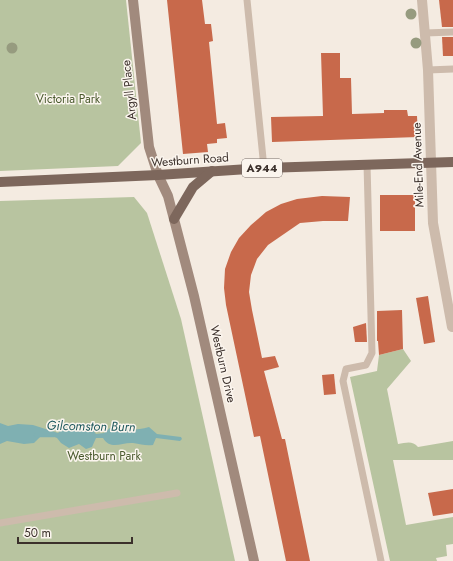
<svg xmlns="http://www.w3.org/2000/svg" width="453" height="561" font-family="Jost,sans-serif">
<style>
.green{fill:#b8c4a0}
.water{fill:#7fb0b2}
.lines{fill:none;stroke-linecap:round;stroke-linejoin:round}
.stream{stroke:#7fb0b2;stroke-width:4.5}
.building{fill:#c8694b}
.lane{stroke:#cdbbac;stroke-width:7}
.street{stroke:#cdbbac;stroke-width:10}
.secondary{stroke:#a18a7d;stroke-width:10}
.primary{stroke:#7d675c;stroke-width:10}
.tree{fill:#969b7f}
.labels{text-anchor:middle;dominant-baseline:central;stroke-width:3;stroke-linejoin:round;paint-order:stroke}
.shield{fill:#fbf5ee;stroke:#756b66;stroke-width:1}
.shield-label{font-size:11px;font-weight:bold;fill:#3b302b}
.street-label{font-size:12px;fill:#3b302b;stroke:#fbf5ee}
.park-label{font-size:12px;fill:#4a5a2e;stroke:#fbf5ee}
.water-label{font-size:13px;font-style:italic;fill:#1f5a5e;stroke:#fbf5ee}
</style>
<rect width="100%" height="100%" fill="#f4ebe1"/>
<g class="green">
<polygon points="0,0 126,0 141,143 118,166 0,171"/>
<polygon points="134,197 147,213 181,319 235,561 0,561 0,201"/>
<path d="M403,349l8,12 -24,28 11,55c8,-1 14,-4 20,3l35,-6v19h-60l13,65 47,-8v27l-7,1 1,11 -11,2 1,3h-47l-40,-184 27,-6 2,-16z"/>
</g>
<path class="water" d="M0,423l8,3 10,-2 15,1 25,8 6,-6 11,1 8,-3 9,4 4,5 8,-1 7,-6c13,3 24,4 38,0l8,7 24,3 1,2 -2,2 -24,-3 -3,7c-8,1 -12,-1 -20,-2 -11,-1 -22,8 -30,-5h-7l-4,9 -6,2 -7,-5 -10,4 -8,-5 -4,-5 -13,-5 -10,10 -10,1 -17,-3 -7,3z"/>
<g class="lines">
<polyline class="stream" points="36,435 54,435"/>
</g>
<g class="building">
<polygon points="167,0 202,0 205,24 211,24 213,41 209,42 217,124 225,123 227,138 217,139 217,143 207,144 208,152 183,154"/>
<polygon points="439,0 453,0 453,27 442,27"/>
<polygon points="442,37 453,37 453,56 443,56"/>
<polygon points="321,53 340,53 340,78 351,78 352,114 384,113 384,110 407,110 408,116 417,116 418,137 272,142 271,117 323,116"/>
<rect x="380" y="195" width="35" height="36"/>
<polygon points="322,196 350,197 348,221 323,221 300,223 268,245 257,259 251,275 249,292 252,310 262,358 275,356 279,367 264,371 282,439 285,439 310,561 286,561 260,436 254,437 226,305 224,288 225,269 231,252 239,238 251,225 266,212 281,204 297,199"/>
<polygon points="428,296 435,342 424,344 416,298"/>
<polygon points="402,310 403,349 379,355 378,341 377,341 377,311"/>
<polygon points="366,323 367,342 355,342 353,327"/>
<polygon points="334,374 336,394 324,395 322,375"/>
<polygon points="453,489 453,513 433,516 428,493"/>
</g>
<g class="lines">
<g class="lane">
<polyline points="247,0 264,168"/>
<polyline points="425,33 453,32"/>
<polyline points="428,70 453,69"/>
<polyline points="367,164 372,353 366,365 346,369 343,381 381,561"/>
<polyline points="0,523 177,493"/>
</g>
<polyline class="street" points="422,0 428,70 433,223 452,327"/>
<polyline class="secondary" points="133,0 149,147 158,175 168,196 194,296 254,561"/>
<g class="primary">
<polyline points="0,182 158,175 264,168 453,162"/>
<polyline points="174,219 193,187 212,171"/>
</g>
</g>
<g class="tree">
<circle cx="411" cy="14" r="5.5"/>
<circle cx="416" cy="43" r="5.5"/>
<circle cx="12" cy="48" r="5.5"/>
</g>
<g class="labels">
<rect class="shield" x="242" y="159" width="40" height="18" rx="3"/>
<g class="shield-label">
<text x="262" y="168">A944</text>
</g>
<g class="street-label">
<text transform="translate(129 90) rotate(-96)">Argyll Place</text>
<text transform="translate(190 160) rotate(-4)">Westburn Road</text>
<text transform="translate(418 165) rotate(-92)">Mile-End Avenue</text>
<text transform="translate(223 364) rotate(77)">Westburn Drive</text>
</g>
<g class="park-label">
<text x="68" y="99">Victoria Park</text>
<text x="104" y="456">Westburn Park</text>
</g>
<g class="water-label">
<text transform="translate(91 426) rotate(1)">Gilcomston Burn</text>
</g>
</g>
<path d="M18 537v6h114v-6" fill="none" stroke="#3b302b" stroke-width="2"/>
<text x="24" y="537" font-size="12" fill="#3b302b" stroke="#fbf5ee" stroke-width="3" paint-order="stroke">50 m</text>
</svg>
